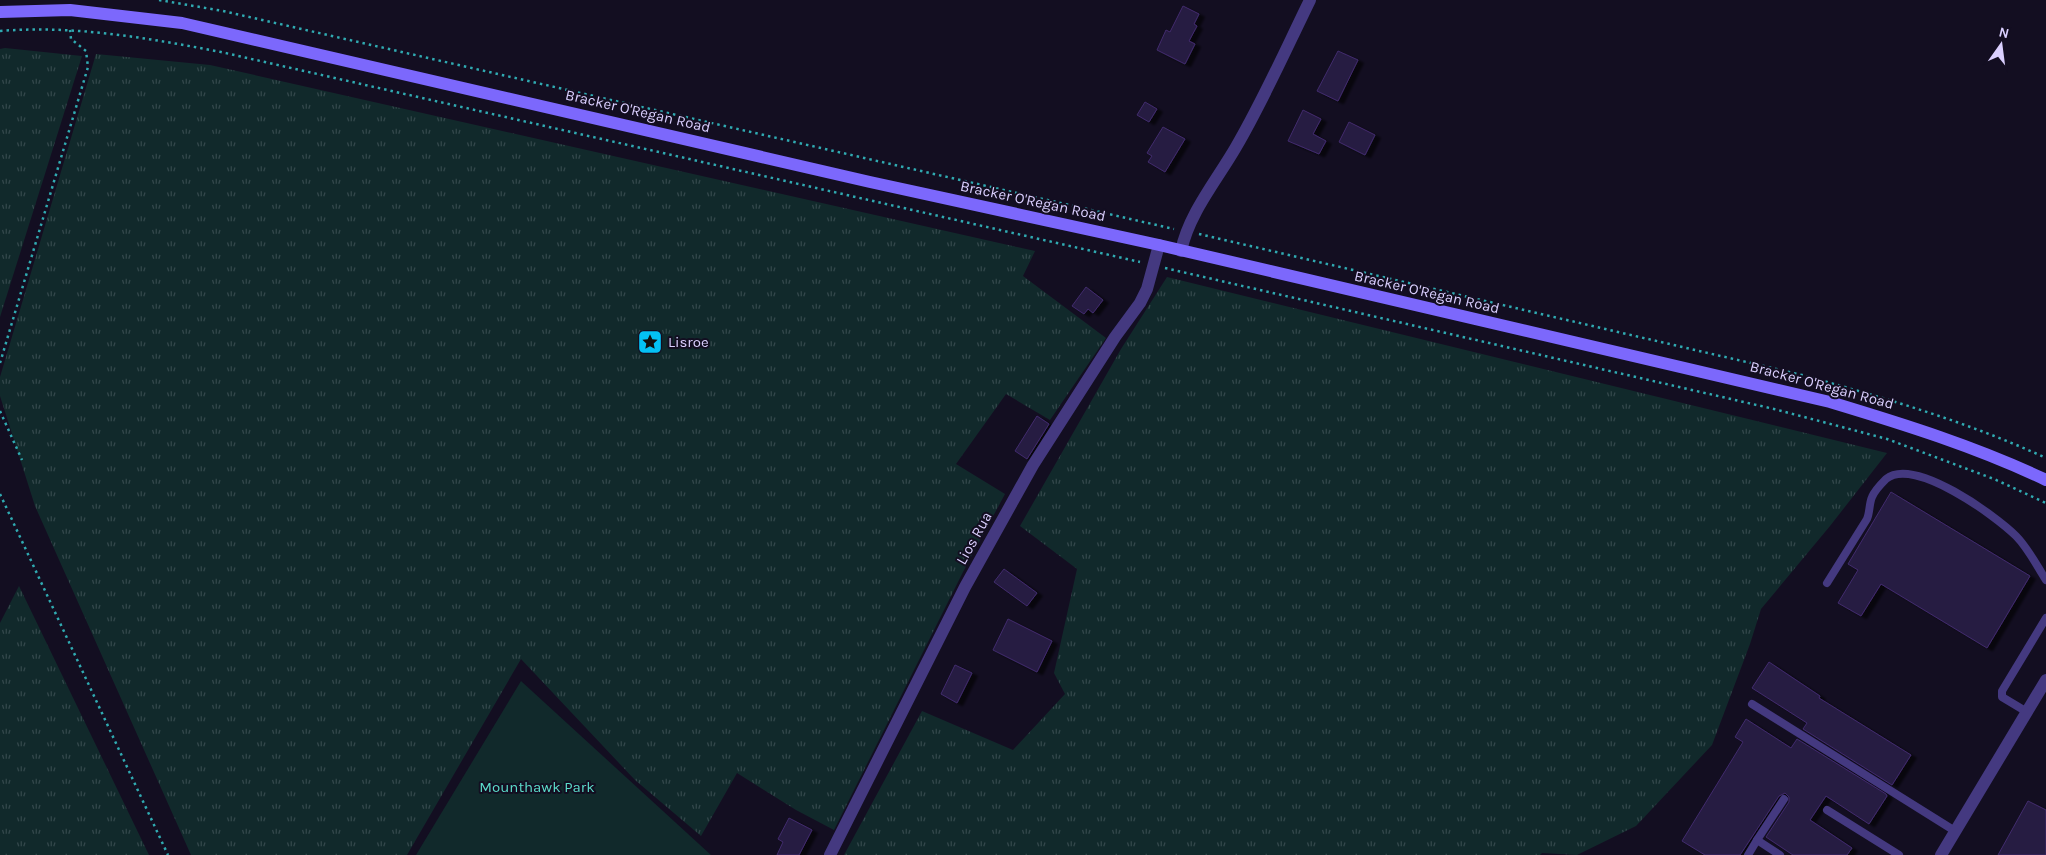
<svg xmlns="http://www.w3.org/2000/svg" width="2046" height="855" font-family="Karla,sans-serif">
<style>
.grass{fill:url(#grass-tufts)}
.green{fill:#11292b}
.building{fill:#271a42;stroke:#412c6d;filter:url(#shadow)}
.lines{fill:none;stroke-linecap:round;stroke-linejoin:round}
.path{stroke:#30aab1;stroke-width:2.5;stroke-dasharray:2.5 4;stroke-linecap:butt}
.lane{stroke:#443980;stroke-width:8}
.street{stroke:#443980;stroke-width:12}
.secondary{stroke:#7c68fc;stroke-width:12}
.labels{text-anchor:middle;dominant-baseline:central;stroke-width:4;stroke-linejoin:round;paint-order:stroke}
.street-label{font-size:15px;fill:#dacffe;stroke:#130e21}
.poi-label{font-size:15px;fill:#dacffe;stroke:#130e21;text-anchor:start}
.park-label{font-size:15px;fill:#5cddcb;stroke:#130e21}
</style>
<defs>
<pattern id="grass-tufts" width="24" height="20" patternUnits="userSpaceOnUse" patternTransform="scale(1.25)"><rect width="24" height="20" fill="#11292b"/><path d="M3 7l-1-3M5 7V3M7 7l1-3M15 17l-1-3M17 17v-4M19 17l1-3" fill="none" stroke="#33474b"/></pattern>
<filter id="shadow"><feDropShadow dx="5.5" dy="3" stdDeviation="1" flood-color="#0009"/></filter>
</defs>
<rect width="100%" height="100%" fill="#130e21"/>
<g class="grass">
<polygon points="5,48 82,56 0,317 0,49"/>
<polygon points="96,54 210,65 1035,251 1023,276 1106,338 1050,420 1006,394 956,464 1005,494 963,572 834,830 796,810 737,773 701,836 635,780 521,659 407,855 191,855 35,506 0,396 0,377"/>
<polygon points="1167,277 1887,453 1830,526 1761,609 1750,644 1712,745 1636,826 1577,855 1542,853 1540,855 844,855 922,711 1013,750 1065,694 1054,673 1077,569 1020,526 1121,349"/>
<polygon points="19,586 149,855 0,855 0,623"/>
</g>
<polygon class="green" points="521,681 711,855 416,855"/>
<g class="building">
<polygon points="1183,6 1199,14 1194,24 1197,26 1189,41 1195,44 1185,64 1157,50 1166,30 1170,32"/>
<polygon points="1338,51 1358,60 1338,101 1317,91"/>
<polygon points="1145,102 1157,109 1149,122 1137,115"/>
<polygon points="1303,110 1321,119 1313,134 1326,141 1319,154 1288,141"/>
<polygon points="1349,122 1375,135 1365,155 1339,142"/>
<polygon points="1163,127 1185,139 1165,172 1148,162 1152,156 1147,153"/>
<polygon points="1086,287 1103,300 1093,313 1088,309 1084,314 1072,306"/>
<polygon points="1037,416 1049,424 1027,459 1015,451"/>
<polygon points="1891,492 2030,576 1987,648 1881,584 1861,616 1838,603 1858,570 1848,564"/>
<polygon points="1004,569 1037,593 1027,606 994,582"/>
<polygon points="1008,619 1052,641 1037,672 993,650"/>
<polygon points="1769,662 1820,696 1819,698 1911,755 1892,785 1803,729 1807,723 1752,688"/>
<polygon points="955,665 972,673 957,703 941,694"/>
<polygon points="1746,719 1791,748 1797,739 1886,794 1887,796 1869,824 1826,796 1810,820 1852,848 1847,855 1793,855 1766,837 1789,802 1789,797 1785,793 1779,796 1740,855 1705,855 1682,841 1743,742 1735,737"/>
<polygon points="2028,801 2046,810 2046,855 1998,855"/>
<polygon points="789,818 812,830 799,855 777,855 783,842 778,839"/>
</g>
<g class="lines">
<g class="path">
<polyline points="159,0 223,11 1174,229"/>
<path d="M0,31c75,-6 148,7 221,21l919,210"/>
<path d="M1199,234l603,141c83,23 166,47 244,83"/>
<polyline points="1165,268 1774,409 1887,439 1994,479 2046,503"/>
<polyline points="0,363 88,67 86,51 71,39 70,30"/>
<polyline points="0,411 22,460"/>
<polyline points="0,494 168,855"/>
</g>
<g class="lane">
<path d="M1827,583l40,-64c3,-7 2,-15 5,-22 2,-5 10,-14 14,-18 28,-23 110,37 130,57 12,12 21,30 30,44"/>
<polyline points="1752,704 1955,831"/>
<polyline points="2027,712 2002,697 2002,691 2046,618"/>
<polyline points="1827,810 1899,855"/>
<polyline points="1748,855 1757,840"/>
<polyline points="1780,855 1757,840 1784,799"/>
</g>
<g class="street">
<path d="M1181,251c8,-38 36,-71 55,-104 28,-48 50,-98 74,-147"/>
<polyline points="830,855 965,587 1033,465 1115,337 1140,303 1147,289 1159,245"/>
<polyline points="1941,855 2046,680"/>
</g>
<path class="secondary" d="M0,12l70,-2 112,13 688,159 289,63 671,157c73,22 147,45 216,78"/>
</g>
<defs>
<symbol id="sight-square" viewBox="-11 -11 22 22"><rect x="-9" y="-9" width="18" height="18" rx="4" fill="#04c1f5" stroke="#130e21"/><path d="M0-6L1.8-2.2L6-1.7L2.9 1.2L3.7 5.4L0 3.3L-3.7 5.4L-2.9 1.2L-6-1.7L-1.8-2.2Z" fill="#111"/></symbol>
</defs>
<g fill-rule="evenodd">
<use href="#sight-square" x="636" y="328" width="28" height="28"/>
</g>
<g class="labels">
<g class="street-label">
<text transform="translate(638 111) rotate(13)">Bracker O'Regan Road</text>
<text transform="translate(1033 201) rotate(12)">Bracker O'Regan Road</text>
<text transform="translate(1427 292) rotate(13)">Bracker O'Regan Road</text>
<text transform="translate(1822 385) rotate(15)">Bracker O'Regan Road</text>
<text transform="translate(974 538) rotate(-61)">Lios Rua</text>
</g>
<g class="poi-label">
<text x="668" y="342">Lisroe</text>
</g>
<g class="park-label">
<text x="537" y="787">Mounthawk Park</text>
</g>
</g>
<g transform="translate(2001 45) rotate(14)" stroke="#130e21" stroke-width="4" paint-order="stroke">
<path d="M0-4L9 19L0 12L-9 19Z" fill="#dacffe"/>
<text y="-8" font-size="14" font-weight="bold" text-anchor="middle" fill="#dacffe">N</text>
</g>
</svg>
